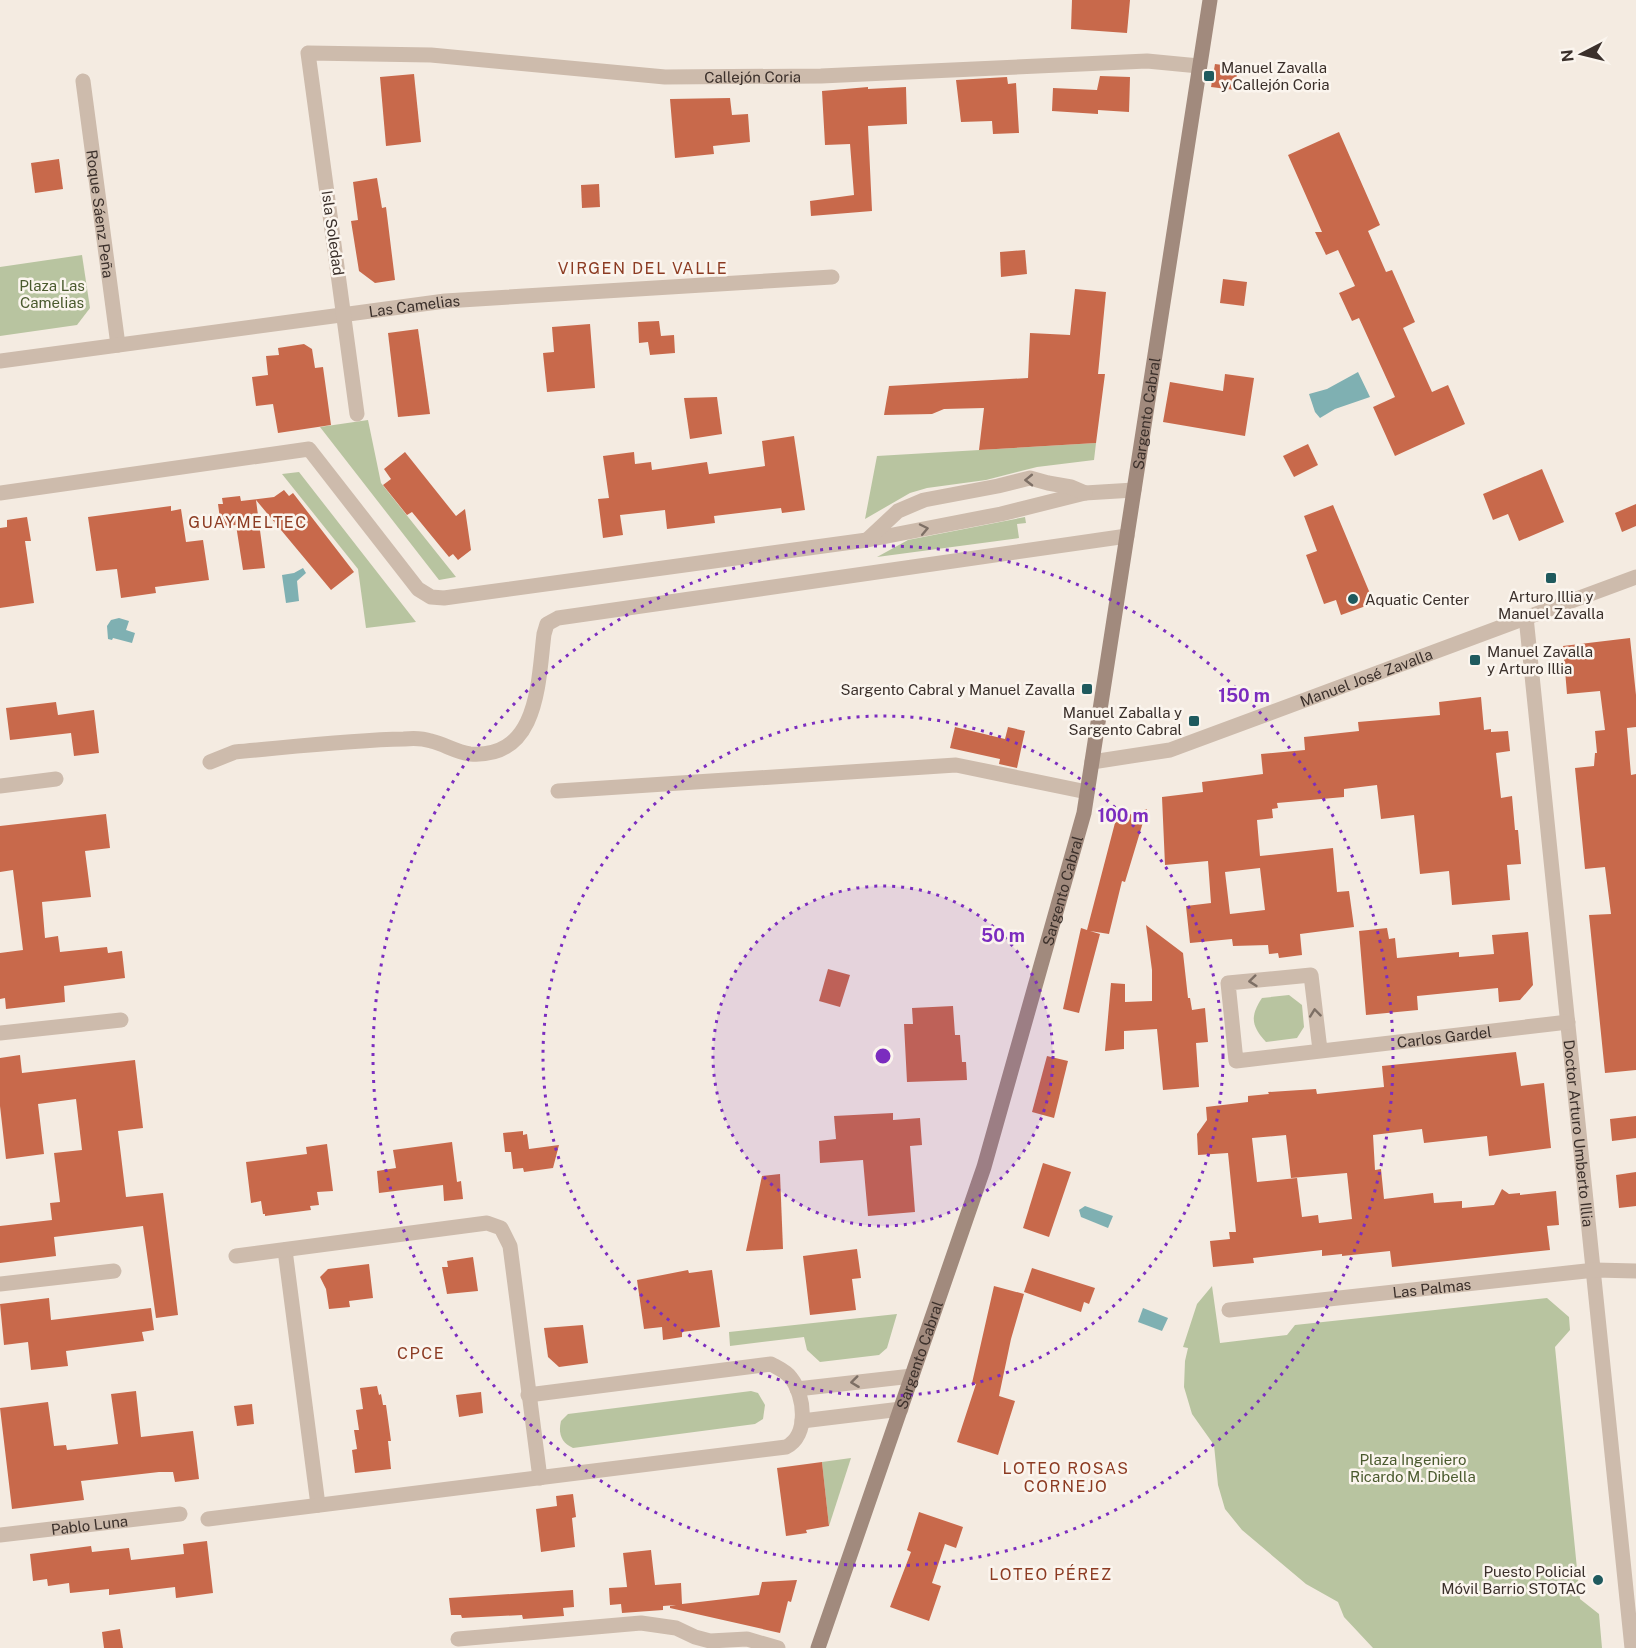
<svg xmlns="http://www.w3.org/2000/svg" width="1636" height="1648" font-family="'Public Sans',sans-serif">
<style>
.green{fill:#b8c4a0}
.water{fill:#7fb0b2}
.building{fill:#c8694b;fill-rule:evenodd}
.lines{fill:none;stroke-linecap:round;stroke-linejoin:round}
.minor{stroke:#cdbbac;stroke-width:15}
.tertiary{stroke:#cdbbac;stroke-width:15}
.secondary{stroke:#a18a7d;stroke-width:15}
.oneway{stroke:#7d6f65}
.ring{fill:none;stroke:#7b2cbf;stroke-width:3;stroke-dasharray:3 6}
.poi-dot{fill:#1f5a5e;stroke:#fbf5ee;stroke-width:2}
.labels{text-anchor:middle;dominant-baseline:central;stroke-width:5;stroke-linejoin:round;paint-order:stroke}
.poi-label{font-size:15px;fill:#3b302b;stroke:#fbf5ee;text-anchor:start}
.street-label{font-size:15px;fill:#3b302b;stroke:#fbf5ee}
.park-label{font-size:15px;fill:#4a5a2e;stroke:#fbf5ee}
.neighbourhood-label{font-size:16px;letter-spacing:1.5px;fill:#8c3b22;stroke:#fbf5ee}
.centre{fill:#7b2cbf;stroke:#fbf5ee;stroke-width:3}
.ring-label{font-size:18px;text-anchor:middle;font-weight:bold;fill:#7b2cbf;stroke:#fbf5ee;stroke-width:5;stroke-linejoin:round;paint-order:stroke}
</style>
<rect width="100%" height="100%" fill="#f4ebe1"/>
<g class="green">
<polygon points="82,255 90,308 77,325 0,336 0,267"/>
<polygon points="368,420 381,483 456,577 439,580 320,427"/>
<polygon points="1096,443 1094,460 1037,467 986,480 927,488 910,493 865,519 877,456"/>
<polygon points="299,472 416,622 366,628 358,569 282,474"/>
<polygon points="1025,517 1026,523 1017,524 1019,538 877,557 908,540"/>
<path d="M1289,995l13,10 2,22 -7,11 -31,4c-15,-16 -16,-26 -4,-44z"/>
<polygon points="1212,1286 1220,1343 1287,1335 1295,1325 1547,1298 1569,1317 1570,1330 1555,1347 1580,1599 1599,1614 1602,1648 1373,1648 1344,1617 1338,1602 1306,1584 1242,1530 1225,1509 1218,1485 1214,1445 1192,1414 1184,1387 1185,1361 1188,1348 1183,1347 1197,1304"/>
<polygon points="897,1314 887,1348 879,1355 820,1362 807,1350 804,1337 730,1346 729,1332"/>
<path d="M751,1391l7,2 7,12 -2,14 -8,5 -182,24c-12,-5 -15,-15 -12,-27l7,-7z"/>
<polygon points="851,1458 829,1526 822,1462"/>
</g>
<g class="water">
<polygon points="1358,372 1370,397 1335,409 1320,418 1315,412 1309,394 1327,389"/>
<polygon points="303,568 306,573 297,581 299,601 286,603 282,575 294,573"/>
<polygon points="119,618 129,621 126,630 135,633 132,643 113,638 112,640 108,639 107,626 111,620"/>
<polygon points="1085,1206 1113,1216 1108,1228 1081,1217 1079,1210"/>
<polygon points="1143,1308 1168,1318 1162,1331 1138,1322"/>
</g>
<g class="building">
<polygon points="1072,0 1130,0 1127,33 1071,29"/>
<polygon points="1215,64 1238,67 1235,90 1211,87"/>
<polygon points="414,74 421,142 386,146 380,77"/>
<polygon points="1100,76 1130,77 1129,112 1098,110 1098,114 1052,111 1053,88 1097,90"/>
<polygon points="1007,77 1008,84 1016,83 1019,133 993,134 992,121 961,122 956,80"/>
<polygon points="868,87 868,89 906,87 907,124 868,126 872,211 811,216 810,201 854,195 850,144 825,145 822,91"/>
<polygon points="730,98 732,115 748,114 750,142 713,146 714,154 675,158 670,99"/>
<polygon points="1339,132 1380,225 1368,231 1386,272 1392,270 1415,322 1403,328 1432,392 1448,385 1465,424 1395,456 1373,407 1395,397 1359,318 1352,321 1339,293 1355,286 1338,250 1326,255 1315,232 1322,232 1288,155"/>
<polygon points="59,159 63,189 35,193 31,163"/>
<polygon points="377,178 382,208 386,207 395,280 375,283 359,271 351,221 358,220 353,182"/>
<polygon points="599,184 600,207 582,208 581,185"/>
<polygon points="1025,250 1027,274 1001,277 1000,252"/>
<polygon points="1223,279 1247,282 1244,306 1220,303"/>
<polygon points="1075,289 1106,292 1098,374 1105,374 1096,443 979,450 984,408 944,409 932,414 884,415 889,386 1028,378 1030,333 1070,335"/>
<polygon points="659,321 661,336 674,335 675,353 650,355 648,342 639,343 638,322"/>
<polygon points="590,324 595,388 547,392 543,353 554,352 552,327"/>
<polygon points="418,329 430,414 398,417 388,333"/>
<polygon points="304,344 312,349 315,368 323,367 331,425 278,433 273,404 256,406 252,377 268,375 266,356 279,355 278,348"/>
<polygon points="1225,374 1254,378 1245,436 1163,422 1170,382 1223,391"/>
<polygon points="717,397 722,434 690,439 684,398"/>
<polygon points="794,436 805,510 782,513 781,508 714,516 715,523 667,529 665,510 620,515 623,535 603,538 598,499 609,498 603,456 634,452 635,464 651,462 652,470 707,462 709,474 765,466 762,441"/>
<polygon points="1308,444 1318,465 1294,477 1283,456"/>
<polygon points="405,452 456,516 465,509 471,550 458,560 453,554 449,557 412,512 407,515 383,485 391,479 384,469"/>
<polygon points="1542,469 1564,522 1519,541 1508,514 1493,520 1483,494"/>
<polygon points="284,490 289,496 293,493 354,572 331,590 256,500 265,568 243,570 236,525 221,526 218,504 223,504 222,498 240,496 241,501 274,497"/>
<polygon points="1636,504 1636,526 1622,532 1615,513"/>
<polygon points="1333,505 1374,603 1341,615 1336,600 1324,604 1306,555 1317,551 1304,516"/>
<polygon points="171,506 171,511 181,509 186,542 203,540 209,580 155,587 156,593 121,598 117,569 96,571 88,517"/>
<polygon points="27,517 31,541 25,541 34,603 0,608 0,528 7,527 7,520"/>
<polygon points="1630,638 1636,695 1636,727 1627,728 1631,775 1636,774 1636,1070 1605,1073 1589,915 1611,914 1605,867 1585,869 1575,768 1594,766 1595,753 1597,753 1595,731 1605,730 1600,691 1567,694 1563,646"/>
<path d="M1481,697l3,33 7,-1v3l17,-1 2,20 -14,2 5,45 11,-2 3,34h3l3,34 -14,1 3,35 -58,5 -3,-34 -29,3 -6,-59 -33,4 -4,-34 -33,4v8l-67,6 1,5 -6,1 1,9 -16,2 3,36 73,-8 4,44 12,-1 5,36 -54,7 2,21 -23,3 -1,-5 -9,1 -1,-9 -35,1 -1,-7 -42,4 -4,-37 25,-3 -3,-42 -43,4 -3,-68 41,-5 -1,-10 61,-8 -2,-20 44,-4 -1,-13 55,-6 -1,-9 82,-7 -1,-13zM1260,868l5,42 -35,4 -5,-42z"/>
<polygon points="56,702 58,715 94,710 99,753 74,756 71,733 10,740 6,708"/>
<polygon points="955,727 1005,739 1008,727 1025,731 1017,768 999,764 1000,759 950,748"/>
<polygon points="1147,809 1125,882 1122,881 1109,934 1090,931 1100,934 1079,1013 1063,1009 1081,928 1087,930 1116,819"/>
<polygon points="106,814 110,848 85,851 91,897 42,902 45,938 58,936 60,952 107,947 108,953 122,951 125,978 64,986 65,1002 6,1009 5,998 0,999 0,953 23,950 13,870 0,872 0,826"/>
<polygon points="1146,925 1183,953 1188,998 1190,998 1192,1010 1205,1008 1208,1042 1196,1043 1199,1087 1163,1090 1157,1029 1124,1031 1124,1049 1105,1051 1111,983 1125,984 1125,1002 1152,1001 1152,970"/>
<polygon points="1387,928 1389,939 1395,938 1397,958 1459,952 1459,957 1494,954 1492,935 1528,932 1533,985 1520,1000 1499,1002 1498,988 1417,996 1418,1010 1366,1015 1359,931"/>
<polygon points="828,969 850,975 840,1007 819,1001"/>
<polygon points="953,1006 955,1035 960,1035 962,1062 966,1062 967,1080 907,1082 904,1024 913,1024 912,1008"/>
<path d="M1516,1052l5,34 23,-3 7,65 -62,8 -2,-20 -63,7 -2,-14 -49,6 2,35 6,-1 3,30 49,-6 1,10 28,-2v7l32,-3 8,-16 7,5 11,-1v2l36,-4 3,34 -12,1 3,24 -158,17 -2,-16 -48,5v-2l-20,2v-6l-69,8 1,5 -41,4 -3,-26 20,-2 -1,-7h7l-8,-79 -30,2 -1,-21 10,-14 -1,-13 42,-5v-6l21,-2 -1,-2 48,-3 1,5 67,-7 -2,-21zM1286,1135l5,43 56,-5 5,46 -33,4 -1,-8 -16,2 -5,-39 -40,4 -5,-44z"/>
<polygon points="20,1055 22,1073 135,1060 143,1128 118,1131 126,1197 163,1193 178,1315 156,1318 143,1226 54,1237 56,1256 0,1263 0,1226 52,1220 50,1203 60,1202 54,1153 82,1150 76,1099 38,1104 44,1154 6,1159 0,1106 0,1058"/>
<polygon points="1047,1056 1068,1061 1054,1118 1032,1112"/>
<polygon points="893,1113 893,1120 920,1118 922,1145 910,1146 915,1212 868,1216 863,1160 820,1163 819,1141 836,1139 834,1116"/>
<polygon points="1636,1116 1636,1138 1612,1141 1610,1119"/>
<polygon points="523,1131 523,1135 527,1134 529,1149 559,1145 553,1168 524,1172 523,1168 513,1169 511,1152 505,1152 503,1133"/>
<polygon points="452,1142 457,1182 461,1181 463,1199 444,1201 443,1185 379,1193 377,1171 396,1168 393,1150"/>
<polygon points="327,1144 333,1191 317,1192 319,1205 310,1206 311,1210 265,1216 265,1214 263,1214 261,1201 251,1203 246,1162 307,1154 306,1147"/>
<polygon points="1043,1163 1071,1172 1049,1237 1023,1228"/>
<polygon points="1636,1172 1636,1206 1619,1208 1616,1175"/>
<polygon points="780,1174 783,1249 746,1251 762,1176"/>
<polygon points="857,1249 861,1278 852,1279 856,1310 810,1315 803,1256"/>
<polygon points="473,1257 478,1291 447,1294 442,1267 448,1267 447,1261"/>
<polygon points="369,1264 373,1298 349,1301 350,1307 329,1309 326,1289 320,1277 328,1269"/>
<polygon points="1032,1268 1095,1288 1089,1304 1084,1302 1081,1312 1024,1292"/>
<polygon points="688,1270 689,1273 712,1270 720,1327 682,1332 682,1337 663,1340 662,1327 644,1329 637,1280"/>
<polygon points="994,1286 1024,1294 1011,1339 999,1396 1015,1401 998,1455 957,1442 976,1384 972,1383"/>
<polygon points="49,1298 51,1320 151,1308 154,1330 142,1332 144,1341 66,1351 68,1366 31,1370 28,1342 4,1345 0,1304"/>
<polygon points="583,1325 588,1363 559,1367 548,1357 544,1328"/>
<polygon points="377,1386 379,1395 381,1394 383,1405 386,1405 391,1441 388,1441 391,1469 355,1473 352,1450 357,1449 354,1430 359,1430 356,1410 363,1409 360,1388"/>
<polygon points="136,1391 141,1437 193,1431 199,1479 175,1482 173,1472 159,1472 81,1481 84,1500 12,1509 0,1408 48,1402 54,1446 66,1445 67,1450 118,1444 111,1394"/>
<polygon points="481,1392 483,1413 459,1417 456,1395"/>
<polygon points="252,1404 254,1424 237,1426 234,1406"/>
<polygon points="822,1462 829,1526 806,1530 807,1533 786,1536 777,1468"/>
<polygon points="573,1494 576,1517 572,1518 575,1547 541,1552 536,1509 557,1506 556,1496"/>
<polygon points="919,1512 963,1527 956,1548 945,1544 932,1583 941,1586 929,1621 890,1607 911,1552 907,1550"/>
<polygon points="207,1541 213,1593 176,1598 175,1587 109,1595 109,1589 70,1593 69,1583 48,1586 47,1579 33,1581 30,1554 91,1546 92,1552 129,1548 131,1560 184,1554 183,1544"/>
<polygon points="651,1550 655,1585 681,1583 682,1604 759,1595 762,1582 797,1580 791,1602 788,1601 780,1633 670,1608 670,1606 676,1605 663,1606 663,1610 622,1613 621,1604 610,1605 609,1588 627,1587 623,1553"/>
<polygon points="573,1590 574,1607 563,1608 564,1616 523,1619 522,1615 462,1618 461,1615 451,1615 449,1598"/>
<polygon points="120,1629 123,1648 104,1648 102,1632"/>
</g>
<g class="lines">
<g class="minor">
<path id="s1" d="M83,81l35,264"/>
<path id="s2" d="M0,361l445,-60 387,-24"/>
<path id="s3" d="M357,414l-49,-361 123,2 234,22 156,-1 326,-15 52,5"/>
<polyline points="0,493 309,449 418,589 431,597 444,598 867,540 1001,514 1085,493 1134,490"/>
<polyline points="867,540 898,511 924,500 998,486 1030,478 1048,483 1071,487 1085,493"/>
<path id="s4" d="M1526,617l106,1031"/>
<path d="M210,762l25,-10c56,-5 113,-12 169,-13 9,-1 18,-1 27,2 13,3 25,11 39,13 69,5 68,-72 74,-120l3,-10 11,-6 569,-82"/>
<polyline points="0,786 56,779"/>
<polyline points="558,791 956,765 1087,792"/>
<polyline points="0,1033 121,1020"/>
<path id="s5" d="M1320,1050l-9,-75 -83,8 8,78 332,-39"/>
<polyline points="285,1250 318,1505"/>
<polyline points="236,1256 487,1223 501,1228 510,1246 540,1478"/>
<polyline points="0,1284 114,1271"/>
<path id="s6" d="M1229,1310l366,-40 41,1"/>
<polyline points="797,1389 912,1376"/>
<polyline points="802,1421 901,1409"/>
<path d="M208,1519l578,-72c23,-11 19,-51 5,-69 -5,-7 -13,-10 -20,-14l-243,31"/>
<path id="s7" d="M0,1535l180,-21"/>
<polyline points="458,1639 641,1623 676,1628 695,1637 710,1641 747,1639 778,1648"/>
</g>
<path class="tertiary" id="s8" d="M1092,762l78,-12 466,-173"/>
<path class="secondary" id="s9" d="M818,1648l166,-481 100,-354 126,-813"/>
</g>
<defs><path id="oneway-chevron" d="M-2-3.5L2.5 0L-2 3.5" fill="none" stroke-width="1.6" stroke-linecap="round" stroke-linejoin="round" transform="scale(1.5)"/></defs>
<g class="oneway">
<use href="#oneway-chevron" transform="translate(1029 480) rotate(179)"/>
<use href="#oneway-chevron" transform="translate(924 529) rotate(-12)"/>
<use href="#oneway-chevron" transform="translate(1253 981) rotate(174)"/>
<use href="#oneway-chevron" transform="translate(1315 1013) rotate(-96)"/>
<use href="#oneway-chevron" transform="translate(855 1382) rotate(173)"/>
</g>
<circle cx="883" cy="1056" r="170" fill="#7b2cbf" fill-opacity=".12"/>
<g class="ring">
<circle cx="883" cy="1056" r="170"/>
<circle cx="883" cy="1056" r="340"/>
<circle cx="883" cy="1056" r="510"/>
</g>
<g class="poi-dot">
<rect x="1203" y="70" width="12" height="12" rx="3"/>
<rect x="1545" y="572" width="12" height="12" rx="3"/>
<circle cx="1353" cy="599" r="6"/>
<rect x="1469" y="654" width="12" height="12" rx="3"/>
<rect x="1081" y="683" width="12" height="12" rx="3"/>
<rect x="1188" y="715" width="12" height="12" rx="3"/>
<circle cx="1598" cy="1580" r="6"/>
</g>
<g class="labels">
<g class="poi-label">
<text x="1221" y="67">Manuel Zavalla<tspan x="1221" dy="17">y Callejón Coria</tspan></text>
<text x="1551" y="596" text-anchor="middle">Arturo Illia y<tspan x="1551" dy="17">Manuel Zavalla</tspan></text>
<text x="1365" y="599">Aquatic Center</text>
<text x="1487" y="651">Manuel Zavalla<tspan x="1487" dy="17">y Arturo Illia</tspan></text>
<text x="1075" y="689" text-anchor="end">Sargento Cabral y Manuel Zavalla</text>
<text x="1182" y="712" text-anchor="end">Manuel Zaballa y<tspan x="1182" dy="17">Sargento Cabral</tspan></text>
<text x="1586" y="1571" text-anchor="end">Puesto Policial<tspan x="1586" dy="17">Móvil Barrio STOTAC</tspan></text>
</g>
<g class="street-label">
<text stroke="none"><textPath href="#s3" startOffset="810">Callejón Coria</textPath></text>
<text stroke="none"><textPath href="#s1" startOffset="134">Roque Sáenz Peña</textPath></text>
<text transform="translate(333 233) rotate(82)">Isla Soledad</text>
<text stroke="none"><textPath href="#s2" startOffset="418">Las Camelias</textPath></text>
<text stroke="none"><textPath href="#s9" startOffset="1281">Sargento Cabral</textPath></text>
<text stroke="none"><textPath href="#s8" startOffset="288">Manuel José Zavalla</textPath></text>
<text stroke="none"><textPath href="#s9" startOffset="796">Sargento Cabral</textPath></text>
<text stroke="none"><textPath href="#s5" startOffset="447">Carlos Gardel</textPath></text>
<text stroke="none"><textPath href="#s4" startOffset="519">Doctor Arturo Umberto Illia</textPath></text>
<text stroke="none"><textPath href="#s6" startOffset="204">Las Palmas</textPath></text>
<text stroke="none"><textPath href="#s9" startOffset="310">Sargento Cabral</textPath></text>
<text stroke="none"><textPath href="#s7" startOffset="90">Pablo Luna</textPath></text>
</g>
<g class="park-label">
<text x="52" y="285">Plaza Las<tspan x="52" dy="17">Camelias</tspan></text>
<text x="1413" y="1459">Plaza Ingeniero<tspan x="1413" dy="17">Ricardo M. Dibella</tspan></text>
</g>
<g class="neighbourhood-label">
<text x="643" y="268">VIRGEN DEL VALLE</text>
<text x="248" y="522">GUAYMELTEC</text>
<text x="421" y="1353">CPCE</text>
<text x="1066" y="1468">LOTEO ROSAS<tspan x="1066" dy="18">CORNEJO</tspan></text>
<text x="1051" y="1574">LOTEO PÉREZ</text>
</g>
</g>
<circle cx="883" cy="1056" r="9" class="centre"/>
<g class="ring-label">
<text x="1244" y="702">150 m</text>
<text x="1123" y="822">100 m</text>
<text x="1003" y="942">50 m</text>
</g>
<g transform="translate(1582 54) rotate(263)" stroke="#fbf5ee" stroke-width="4.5" paint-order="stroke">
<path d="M0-4.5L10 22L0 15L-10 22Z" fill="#3b302b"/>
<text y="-9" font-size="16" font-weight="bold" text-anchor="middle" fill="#3b302b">N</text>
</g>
</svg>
